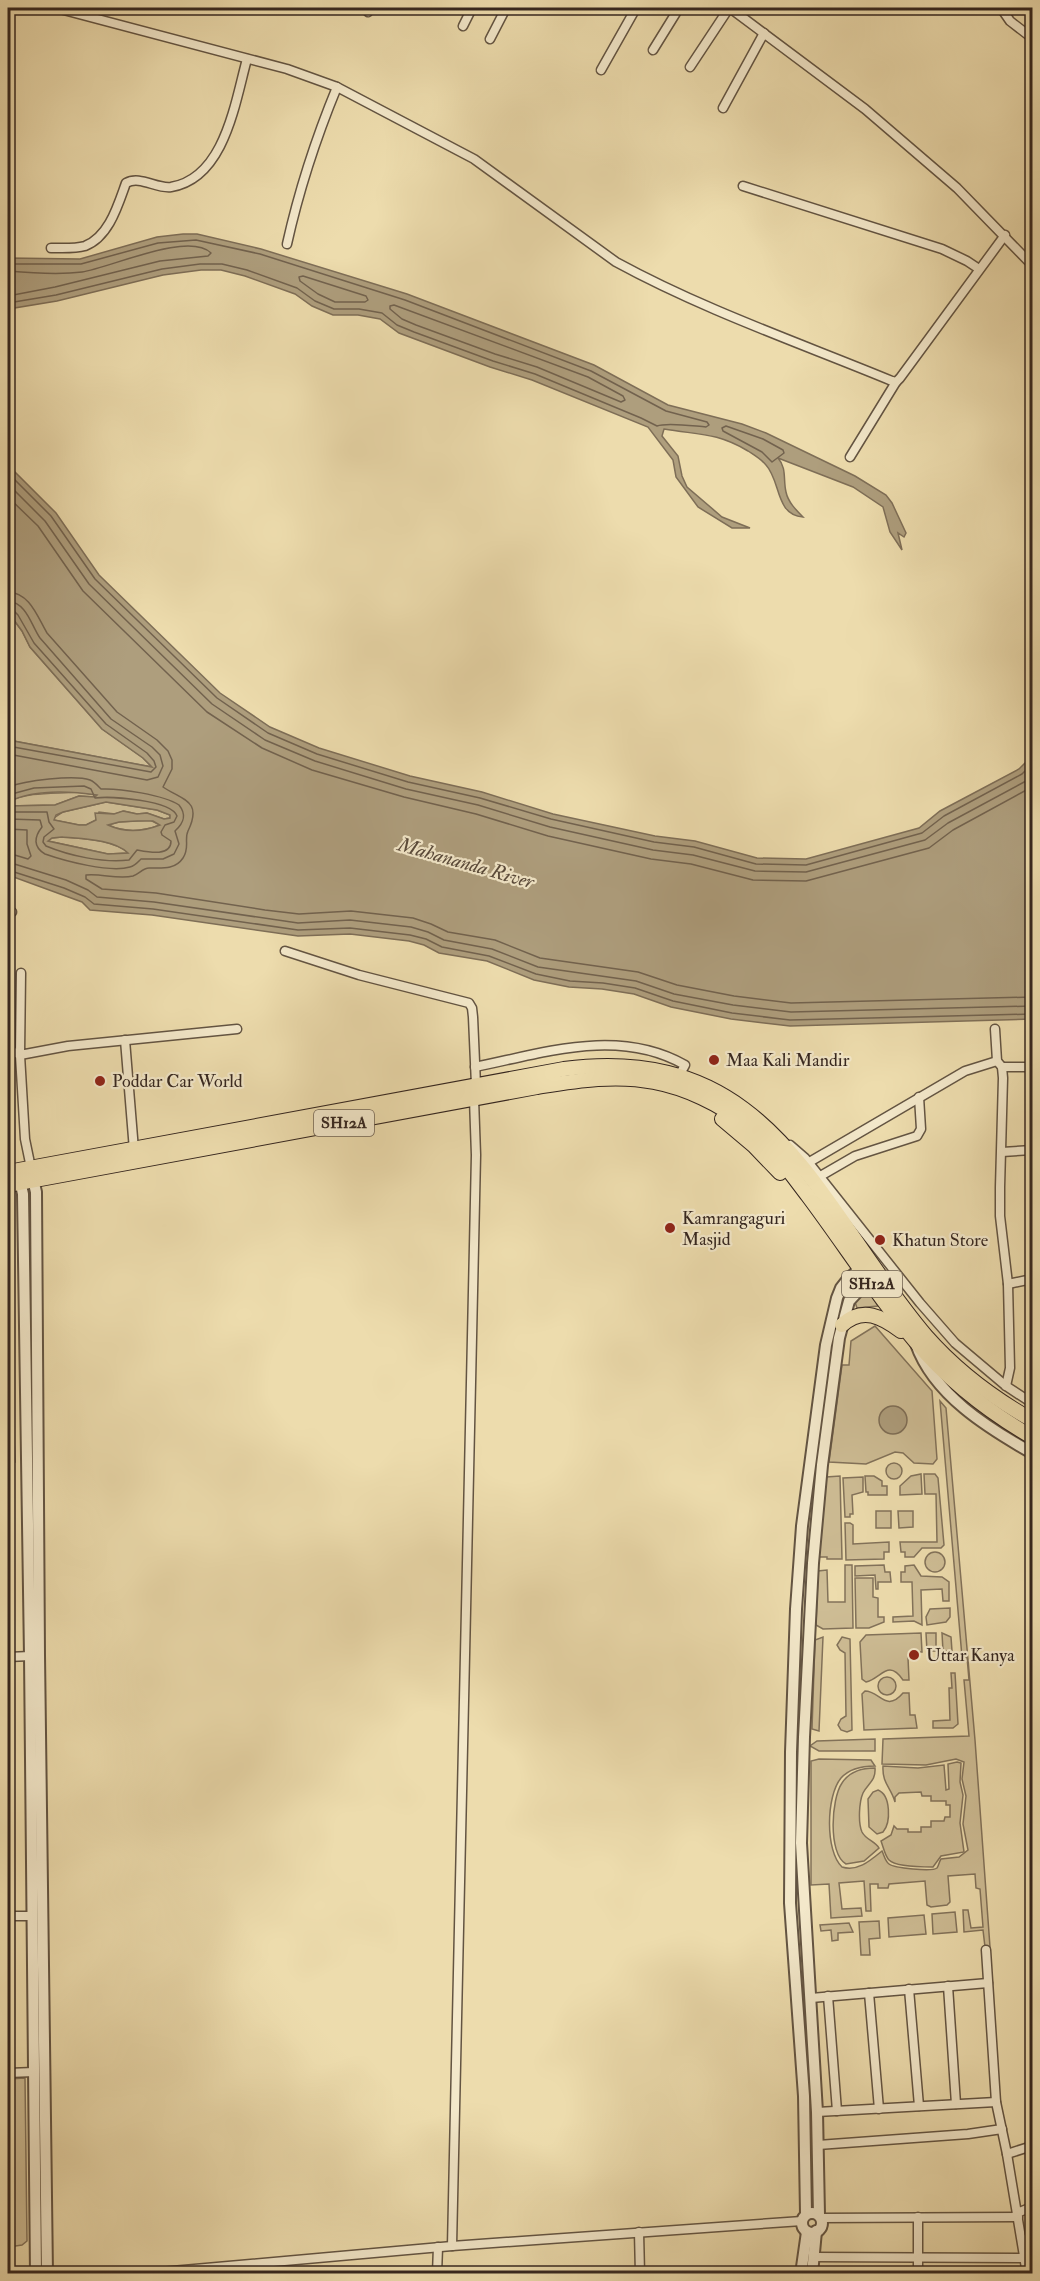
<svg xmlns="http://www.w3.org/2000/svg" width="1040" height="2281" font-family="'IM FELL Double Pica',serif">
<style>
.green{fill:#cebd95;stroke:#82725a;stroke-width:1.5}
.water{fill:#ae9e7d;stroke:#7e6e57;stroke-width:1.5;fill-rule:evenodd}
.lines{fill:none;stroke-linecap:round;stroke-linejoin:round}
.shore{stroke:#72624e;stroke-width:1.5}
.minor-casing{stroke:#635442;stroke-width:11}
.tertiary-casing{stroke:#635442;stroke-width:14}
.primary-casing{stroke:#35261f;stroke-width:16}
.minor{stroke:#f3e8ca;stroke-width:8}
.tertiary{stroke:#f3e8ca;stroke-width:10}
.primary{stroke:#eddcad;stroke-width:14}
.poi-dot{fill:#8f2418;stroke:#f3e8ca;stroke-width:2}
.labels{text-anchor:middle;dominant-baseline:central;stroke-width:4.5;stroke-linejoin:round;paint-order:stroke}
.shield{fill:#f3e8ca;stroke:#6e6052;stroke-width:1.5}
.shield-label{font-size:16px;font-weight:bold;fill:#35261f}
.poi-label{font-size:18px;fill:#35261f;stroke:#f3e8ca;text-anchor:start}
.water-label{font-size:20px;font-style:italic;fill:#594a3b;stroke:#f3e8ca}
</style>
<rect width="100%" height="100%" fill="#eddcad"/>
<filter id="stains"><feTurbulence type="fractalNoise" baseFrequency=".00333" numOctaves="4"/><feColorMatrix values="0 0 0 0 .2 0 0 0 0 .09 0 0 0 0 .02 0 0 0 .5 -.17"/></filter>
<radialGradient id="worn" r=".72"><stop offset=".6" stop-color="#630" stop-opacity="0"/><stop offset="1" stop-color="#630" stop-opacity=".3"/></radialGradient>
<g class="green">
<polygon points="8,612 22,631 30,647 102,729 143,758 152,767 8,740"/>
<path d="M78,792l19,3 -2,2 -16,-1 -24,9 -47,1v-4c22,-11 46,-8 70,-10z"/>
<polygon points="106,802 157,810 170,815 170,818 164,819 147,813 137,814 124,811 115,814 99,812 96,820 86,825 79,825 54,820 54,818 63,812"/>
<path d="M150,820l10,5c-18,7 -34,8 -52,0l11,-3z"/>
<path d="M62,837c20,2 50,2 67,16l-21,1 -60,-13 4,-3z"/>
<polygon points="868,1290 878,1306 857,1308 855,1302 861,1293"/>
<polygon points="875,1326 932,1391 937,1459 933,1464 914,1463 903,1453 895,1452 866,1464 829,1462 842,1365 849,1365 851,1341"/>
<path d="M940,1401l6,7 29,332 15,207h-5l-2,-17 -19,2 -1,-22h5l3,18 12,-1 -3,-38 -4,-1 -1,-14 -27,2 2,26 -3,3 -16,2 -4,-2 -2,-24 -36,3 -1,4h-10v-4h-8l1,27h-5l-2,-30 -25,2 3,26 19,-1 1,8 -31,2 -2,-34 -18,1v-124l8,-2 52,1 4,6c-13,0 -25,2 -34,12 -15,18 -16,73 1,89 16,5 29,-7 40,-16 2,4 3,10 7,13 5,4 43,8 48,4 2,-3 2,-6 4,-9l18,-2 9,-7 -5,-26 3,-28 -4,-17 2,-17 -8,-3 -30,6 -44,-1 1,-25 86,-3 -5,-56h5l-2,-23h-5z"/>
<polygon points="8,1435 14,1435 15,1462 8,1463"/>
<circle cx="894" cy="1471" r="8"/>
<polygon points="921,1474 922,1494 900,1495 900,1486 911,1476"/>
<polygon points="924,1474 935,1474 938,1478 944,1545 941,1548 922,1548 914,1557 905,1557 905,1552 901,1552 900,1542 937,1542 936,1494 925,1494"/>
<polygon points="840,1476 842,1559 827,1559 827,1557 819,1557 826,1477"/>
<polygon points="865,1476 874,1476 882,1481 882,1486 887,1486 887,1495 868,1495 868,1492 866,1492"/>
<polygon points="863,1477 863,1492 852,1495 853,1514 850,1514 850,1517 845,1517 843,1478"/>
<rect x="876" y="1511" width="15" height="17"/>
<polygon points="898,1511 913,1511 913,1527 899,1528"/>
<polygon points="845,1523 850,1523 853,1525 853,1544 889,1542 889,1552 884,1552 884,1559 846,1560"/>
<circle cx="935" cy="1562" r="10"/>
<polygon points="845,1565 852,1565 853,1628 823,1629 816,1625 818,1571 827,1570 828,1602 845,1602"/>
<polygon points="884,1565 885,1572 890,1572 891,1582 878,1582 878,1589 876,1589 875,1575 855,1576 855,1566"/>
<polygon points="914,1565 921,1576 942,1577 949,1582 949,1601 943,1601 942,1589 921,1590 922,1625 914,1621 893,1622 893,1617 913,1616 912,1582 901,1582 901,1572 905,1572 905,1566"/>
<polygon points="855,1578 873,1578 873,1597 878,1598 878,1617 884,1617 884,1622 869,1628 856,1628"/>
<polygon points="950,1608 950,1617 946,1622 927,1625 926,1617 930,1609"/>
<path d="M921,1633l1,19h-7v5l-7,1 1,22h-6c-15,-22 -22,-1 -37,2l-4,-3 -2,-37 6,-7z"/>
<polygon points="926,1633 936,1633 936,1651 927,1651"/>
<polygon points="942,1633 951,1637 952,1651 943,1651"/>
<polygon points="823,1637 819,1731 812,1729 815,1640"/>
<polygon points="842,1637 850,1639 852,1730 847,1732 841,1730 838,1725 841,1719 846,1716 845,1653 840,1650 837,1645"/>
<polygon points="951,1673 955,1673 958,1724 953,1728 933,1728 933,1721 950,1720 949,1688 952,1688"/>
<circle cx="887" cy="1686" r="9"/>
<path d="M865,1691c15,0 21,22 38,2h6l1,22h5l2,13 -53,2 -2,-36z"/>
<polygon points="875,1739 875,1751 819,1751 810,1746 817,1741"/>
<path d="M957,1762l4,1 -1,19 3,13 -3,28 4,29 -23,4 -8,11c-9,0 -37,0 -44,-7 -4,-4 -6,-14 -8,-19l10,-6 3,-9 3,3h11v3h13v-5h10v-6h13l1,-4h5v-12h-4v-4h-15v-5h-9l-1,-4 -22,1 -4,4v5c-4,-15 -13,-18 -12,-36l35,2 26,-3 2,25 3,-1 -1,-25z"/>
<path d="M875,1768c1,13 -7,15 -12,25 -4,9 -5,30 -1,39 4,8 13,9 17,16l-15,13 -18,3c-18,-10 -15,-65 -4,-81 7,-11 20,-15 33,-15z"/>
<path d="M878,1790c13,5 13,33 5,42l-6,2 -8,-7 -1,-28 5,-7z"/>
<polygon points="955,1912 957,1932 933,1934 932,1914"/>
<polygon points="924,1915 926,1934 889,1937 888,1918"/>
<polygon points="879,1921 880,1938 869,1939 870,1955 861,1955 859,1922"/>
<polygon points="849,1923 853,1932 838,1933 838,1940 832,1941 831,1930 821,1931 820,1925"/>
<polygon points="25,2078 27,2241 22,2245 9,2247 8,2079"/>
</g>
<g class="water">
<path d="M183,234h14l64,15 146,45 187,71 74,40 74,19 24,9 89,43 31,19 6,8 14,30 -2,4 -6,-4 4,17 -12,-18 -7,-25 -30,-20 -75,-29c9,10 5,22 8,34 2,10 10,18 17,25 -28,-2 -22,-36 -37,-52 -5,-6 -12,-10 -18,-14 -32,-19 -50,-16 -84,-22l-2,7 16,20 4,20 5,11 35,30 28,11h-18l-34,-21 -22,-30 -3,-17 -25,-33 -116,-47 -42,-13 -91,-34 -19,-14 -22,-4h-25l-21,-9 -17,-12 -50,-18 -24,-6h-20l-38,5 -106,26 -49,8v-51l72,1 77,-22z"/>
<path d="M8,460l5,10 43,43 43,62 121,118 50,34 49,21 91,28 72,16 71,22 102,22 40,5 62,17 49,1 113,-31 21,-17 79,-42 13,-13v263l-242,7 -59,-7 -60,-12 -37,-13 -32,-5 -33,-2 -35,-7 -47,-19 -48,-8 -15,-8 -15,-4 -59,-7 -52,2 -146,-21 -62,-5 -8,-8 -74,-27v-69l47,-1 24,-9 16,1 2,-2c-28,-4 -63,-6 -89,7v-62l144,27 -9,-9 -41,-29 -72,-82 -8,-16 -14,-19zM106,802l51,8 13,5v3l-6,1 -17,-6 -10,1 -14,-3 -9,3 -19,-1 1,7 -10,5h-7l-25,-5 2,-5 7,-3zM137,821h16l7,4c-18,7 -35,8 -52,0l11,-3zM62,837c20,2 51,2 66,16l-20,1 -60,-13 4,-3z"/>
<circle cx="893" cy="1420" r="14"/>
</g>
<g class="lines">
<g class="shore">
<path d="M8,264h73l77,-21 38,-3 64,14 145,46 186,71 75,40 41,11 2,3 -3,2c-13,-1 -39,-5 -49,-1l-16,-8 -106,-44 -42,-13 -79,-29 -17,-7 -15,-12 -23,-4h-25l-19,-8 -18,-13 -50,-18 -25,-6h-22l-38,5 -106,26 -48,8"/>
<path d="M8,271c23,2 50,4 74,1 28,-4 106,-41 129,-19l-3,3 -48,5 -105,26 -47,9"/>
<polygon points="303,276 366,296 368,300 365,302 335,302 318,294 300,281 299,277"/>
<polygon points="394,305 588,377 623,396 625,400 621,402 537,367 495,354 416,325 402,319 390,309 390,306"/>
<polygon points="726,426 763,439 783,450 784,453 772,462 762,452 723,431 722,428"/>
<polyline points="8,473 51,516 95,579 217,698 268,733 317,754 408,782 480,798 551,819 654,842 694,847 756,864 806,865 922,833 944,816 1022,774 1032,764"/>
<polyline points="8,484 45,521 89,584 212,704 265,740 315,761 406,789 478,805 550,827 653,850 693,855 755,871 806,872 925,840 948,823 1026,781 1032,775"/>
<polyline points="8,497 38,526 83,591 207,712 262,748 312,770 404,797 476,814 548,836 651,859 691,864 753,880 806,881 929,848 953,830 1032,787"/>
<path d="M8,592c22,1 29,24 39,41l70,79 40,28 11,11 4,9v9l-9,18c19,13 40,13 25,44 -4,8 2,17 -5,27 -8,12 -21,10 -34,10 -6,0 -10,6 -16,8 -15,4 -32,-3 -47,-1v4l16,10 54,4 109,17 34,4 52,-3 62,7 18,6 17,8 47,8 45,18 98,14 39,13 57,11 57,7 241,-6"/>
<path d="M8,601c19,2 23,24 32,37l71,81 41,28 8,8 3,11 -5,11 -11,3 -139,-26"/>
<polyline points="8,609 13,610 18,615 34,643 106,724 147,753 154,761 156,767 151,772 8,746"/>
<path d="M8,787c16,-6 66,-13 82,-7 5,2 8,6 11,9 18,-1 63,6 78,16 8,10 5,18 -4,26l4,13 -5,10 -11,5h-22c-3,3 -6,7 -11,8 -20,6 -65,-6 -85,-13 -12,-7 -11,-17 -3,-27l-2,-7 -32,-1"/>
<path d="M8,795l26,-7 50,-2 7,3 4,9c16,-2 76,2 82,18l-3,6 -9,3 -4,7 1,3 9,6c0,16 -23,11 -34,9l-8,10c-26,3 -59,-4 -83,-14l-3,-4 1,-5 10,-8 -5,-7 -2,-10h-39"/>
<polyline points="8,829 27,830 27,844 31,856 28,859 8,853"/>
<polyline points="8,862 66,880 88,890 97,897 154,902 298,923 350,920 411,927 428,932 444,940 492,949 538,967 636,981 674,994 733,1005 791,1012 1032,1006"/>
<polyline points="8,870 64,888 85,897 94,904 153,909 298,930 350,928 410,935 426,939 442,947 489,956 536,974 570,981 603,983 635,988 673,1001 732,1013 790,1020 1032,1014"/>
</g>
<defs>
<g id="minor">
<path d="M56,8l231,61 50,18 137,72 142,103c88,48 184,81 276,119l4,1 4,-4 105,-143"/>
<polyline points="730,8 865,109 957,188 1032,265"/>
<polyline points="1001,8 1010,21 1032,38"/>
<polyline points="368,12 370,8"/>
<polyline points="463,26 472,8"/>
<polyline points="490,39 506,8"/>
<polyline points="653,50 679,8"/>
<polyline points="690,67 729,8"/>
<polyline points="601,70 636,8"/>
<polyline points="723,108 764,33"/>
<polyline points="743,186 942,249 967,261 979,269"/>
<path d="M287,244c12,-54 29,-106 50,-157"/>
<path d="M51,248c11,0 23,1 34,-2 24,-9 33,-41 41,-63 14,-8 30,6 45,4 54,-9 64,-85 76,-128"/>
<polyline points="850,457 896,382"/>
<polyline points="8,911 12,912"/>
<polyline points="285,951 359,975 469,1003 472,1008 473,1017 476,1085"/>
<polyline points="21,973 20,1055 68,1046 237,1029"/>
<polyline points="995,1029 997,1061 1002,1067 1003,1078 1000,1187 1000,1216 1008,1284 1010,1368 1006,1386"/>
<polyline points="125,1040 134,1150"/>
<polyline points="8,1049 20,1055 25,1139 31,1168"/>
<path d="M475,1067c69,-14 143,-40 210,-2l-6,11"/>
<polyline points="1002,1067 1032,1067"/>
<polyline points="790,1145 805,1158 920,1303 955,1343 1006,1386 1032,1403"/>
<polyline points="1002,1152 1032,1150"/>
<polyline points="806,1164 965,1071 997,1061"/>
<polyline points="817,1178 855,1156 917,1136 921,1129 919,1097"/>
<polyline points="1008,1284 1032,1279"/>
<polyline points="8,1657 30,1656"/>
<polyline points="8,1916 32,1916"/>
<polyline points="986,1950 996,2102 1007,2154 1027,2274"/>
<polyline points="948,1986 956,2104"/>
<polyline points="909,1989 919,2106"/>
<polyline points="869,1993 879,2109"/>
<polyline points="828,1996 837,2111"/>
<polyline points="811,1998 988,1983"/>
<polyline points="8,2073 34,2072"/>
<polyline points="817,2112 996,2102"/>
<polyline points="818,2145 968,2134 1002,2129"/>
<polyline points="1007,2154 1032,2146"/>
<polyline points="1017,2213 1032,2207"/>
<polyline points="918,2217 918,2274"/>
<polyline points="821,2218 1018,2217"/>
<polyline points="639,2232 640,2274"/>
<polyline points="1022,2240 1032,2238"/>
<polyline points="452,2246 476,1155 474,1099"/>
<polyline points="814,2257 1025,2258"/>
<polyline points="138,2274 452,2246 802,2221"/>
<polyline points="437,2274 438,2247"/>
</g>
<g id="tertiary">
<polyline points="32,1175 36,1192 39,1655 47,2274"/>
<polyline points="19,1176 23,1194 30,1656 36,2274"/>
<path d="M916,1344c18,51 72,84 116,109"/>
<circle cx="812" cy="2223" r="10"/>
<polyline points="806,2214 804,2096 790,1903 791,1752 796,1609 802,1526 826,1345 837,1298 841,1288 848,1279 866,1264"/>
<polyline points="819,2215 817,2112 801,1843 804,1737 813,1563 822,1465 839,1338 849,1301 873,1275"/>
<polyline points="801,2274 807,2232"/>
<polyline points="812,2274 816,2231"/>
</g>
<g id="primary">
<polyline points="722,1119 754,1146 780,1173"/>
<path d="M8,1172l556,-103c209,-27 251,136 362,267 30,34 67,62 106,84"/>
<path d="M8,1185l529,-98c38,-6 78,-13 117,-5 32,6 65,22 91,42 25,20 44,47 63,72 36,48 69,100 108,146 33,39 73,70 116,95"/>
<path d="M842,1325c21,-19 40,-8 59,6"/>
</g>
</defs>
<use href="#minor" class="minor-casing"/>
<use href="#tertiary" class="tertiary-casing"/>
<use href="#primary" class="primary-casing"/>
<use href="#minor" class="minor"/>
<use href="#tertiary" class="tertiary"/>
<use href="#primary" class="primary"/>
</g>
<g class="poi-dot">
<circle cx="714" cy="1060" r="6"/>
<circle cx="100" cy="1081" r="6"/>
<circle cx="670" cy="1228" r="6"/>
<circle cx="880" cy="1240" r="6"/>
<circle cx="914" cy="1655" r="6"/>
</g>
<g class="labels">
<g class="shield">
<rect x="314" y="1110" width="60" height="26" rx="4.5"/>
<rect x="842" y="1271" width="60" height="26" rx="4.5"/>
</g>
<g class="shield-label">
<text x="344" y="1123">SH12A</text>
<text x="872" y="1284">SH12A</text>
</g>
<g class="poi-label">
<text x="726" y="1060">Maa Kali Mandir</text>
<text x="112" y="1081">Poddar Car World</text>
<text x="682" y="1218">Kamrangaguri<tspan x="682" dy="21">Masjid</tspan></text>
<text x="892" y="1240">Khatun Store</text>
<text x="926" y="1655">Uttar Kanya</text>
</g>
<g class="water-label">
<text transform="translate(466 863) rotate(16)">Mahananda River</text>
</g>
</g>
<rect width="1040" height="2281" fill="none" stroke="#eddcad" stroke-width="30"/>
<rect x="9" y="9" width="1022" height="2263" fill="none" stroke="#35261f" stroke-width="3"/>
<rect x="15" y="15" width="1010" height="2251" fill="none" stroke="#35261f" stroke-width="1.5"/>
<rect width="100%" height="100%" filter="url(#stains)"/>
<rect width="100%" height="100%" fill="url(#worn)"/>
</svg>
